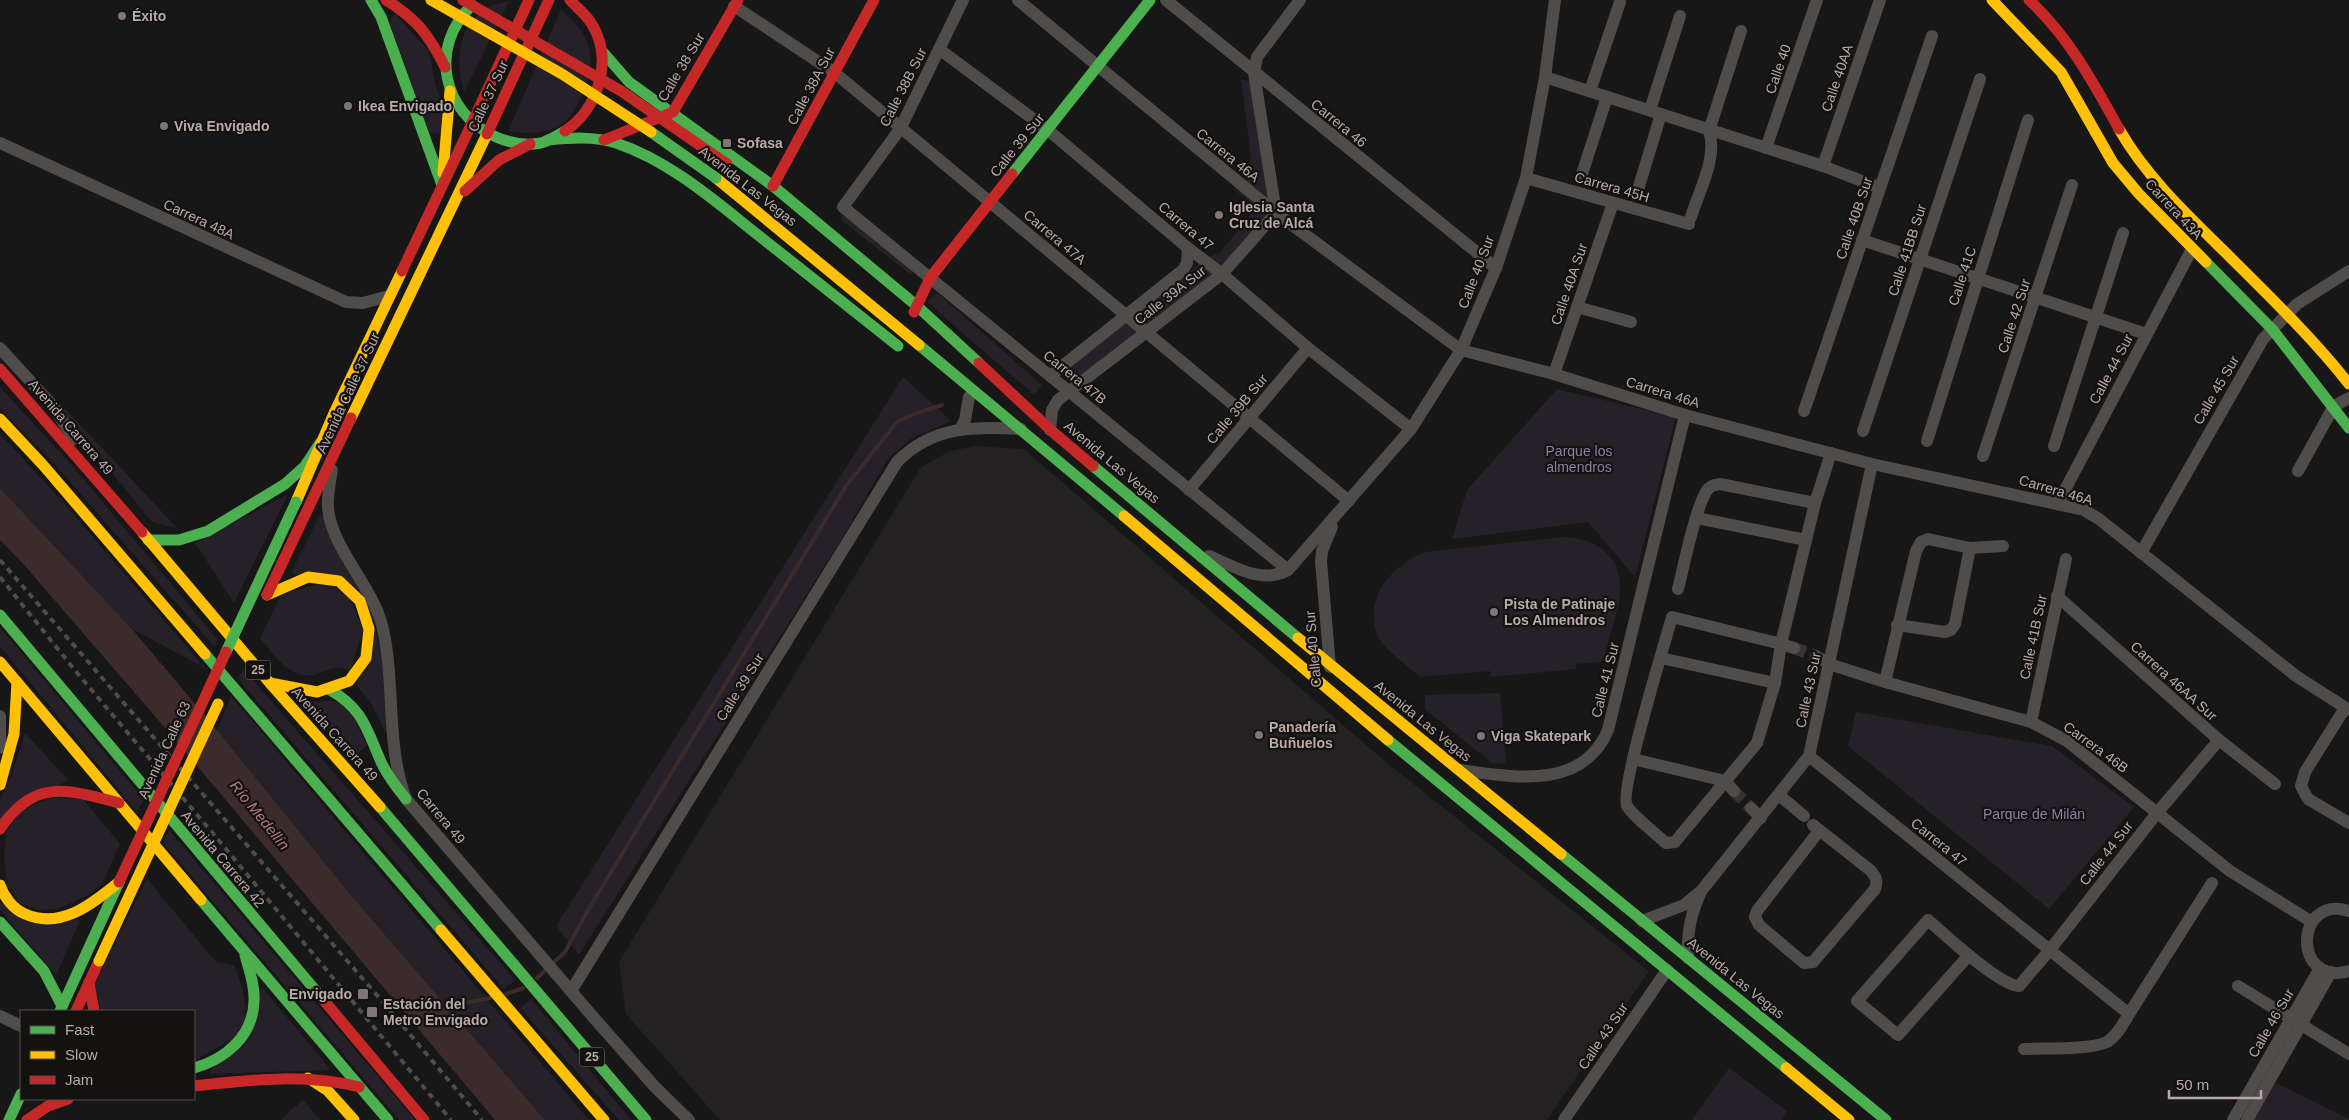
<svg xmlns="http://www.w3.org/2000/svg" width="2349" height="1120" font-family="Helvetica,sans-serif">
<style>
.built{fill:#232121}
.green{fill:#262028}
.water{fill:#3b2b2b}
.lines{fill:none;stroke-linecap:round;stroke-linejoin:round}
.stream{stroke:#3b2b2b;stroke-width:4}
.street-tunnel{stroke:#373434;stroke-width:12;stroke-dasharray:12 6;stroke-linecap:butt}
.street{stroke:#504c4a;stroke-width:12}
.fast{stroke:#4caf50;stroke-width:11}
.slow{stroke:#ffc107;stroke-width:11}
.jam{stroke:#c62828;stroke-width:11}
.rail{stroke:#4f4c4a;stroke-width:4;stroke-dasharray:6 5;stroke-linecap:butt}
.fast-bridge{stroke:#4caf50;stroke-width:11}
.slow-bridge{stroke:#ffc107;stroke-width:11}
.jam-bridge{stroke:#c62828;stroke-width:11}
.poi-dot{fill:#807775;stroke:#131211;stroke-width:2}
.labels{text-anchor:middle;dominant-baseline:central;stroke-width:4.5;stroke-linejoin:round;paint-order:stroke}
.shield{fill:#131211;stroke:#877c7a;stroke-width:1}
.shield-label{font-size:12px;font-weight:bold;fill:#b9aaa7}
.poi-label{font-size:14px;font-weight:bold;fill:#b9aaa7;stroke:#131211;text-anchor:start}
.street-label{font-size:14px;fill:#b9aaa7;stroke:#131211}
.park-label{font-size:14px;fill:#947ca5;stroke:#131211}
.water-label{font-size:15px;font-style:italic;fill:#b77b7c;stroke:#131211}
</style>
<rect width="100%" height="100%" fill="#171717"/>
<polygon class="built" points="976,446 1024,449 1387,763 1649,971 1547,1120 720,1120 626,1014 619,962 921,467 950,451"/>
<g class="green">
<path d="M509,1l-45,91c-9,-31 -7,-69 26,-86 6,-3 13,-3 19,-5z"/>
<path d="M561,10c31,25 37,49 21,84 -4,11 -11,24 -21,31 -15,9 -36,9 -53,6z"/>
<polygon points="395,14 429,51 436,88 443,103 441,134 429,133 389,21"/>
<polygon points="1241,79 1254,83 1274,213 1222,274 1075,386 1057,370 1201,263 1216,253 1219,254 1254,211 1256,207 1234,189 1243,180 1251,157"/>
<polygon points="844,214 914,270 910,274 840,219"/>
<polygon points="936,292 1042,385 1034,395 927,302"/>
<polygon points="903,377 951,421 912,438 887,460 841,540 579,955 556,926"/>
<polygon points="0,387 76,470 218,640 214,646 50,459 0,409"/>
<polygon points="1557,389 1676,417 1635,577 1588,522 1452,539 1467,490"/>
<polygon points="56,399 178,529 152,522 68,419"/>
<polygon points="0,434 64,503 205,668 132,629 0,488"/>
<polygon points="288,494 234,603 195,543"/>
<polygon points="320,515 326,516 369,603 382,655 389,739 370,701 357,686 365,602 291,573"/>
<path d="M1564,537c30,1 59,18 56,54 -1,20 -12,50 -17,71l-27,2v5l-85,8 -1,-6 -70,6c-11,-11 -32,-24 -40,-37 -4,-5 -5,-12 -6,-18 -4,-33 23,-59 51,-70z"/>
<path d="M317,584l31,11 15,34 -13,42c-12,-6 -18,-3 -30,2 -27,11 -45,-17 -60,-35l21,-43z"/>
<polygon points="0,627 144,800 137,812 0,646"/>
<polygon points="243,669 515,980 504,989 238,679"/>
<polygon points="1500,693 1506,764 1492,763 1425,709 1425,695"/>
<polygon points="231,696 589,1120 545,1120 350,894 217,730"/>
<path d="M295,698c13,5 22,3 35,3 20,0 29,29 37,44l-15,14z"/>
<polygon points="1856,712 2052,746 2134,807 2049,909 1848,746"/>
<polygon points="25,733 68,780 0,820 0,799 11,777"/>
<polygon points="52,798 83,799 120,844 102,884 87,896 57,909 38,910 20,903 7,885 4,858 7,829 25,808"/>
<polygon points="169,830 415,1120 399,1120 163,843"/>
<path d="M147,879l69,83 18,3c8,20 20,52 0,71 -10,10 -28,17 -40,25v-50h-93l-6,-28z"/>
<polygon points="0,903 80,921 56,975 0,910"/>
<polygon points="262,987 331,1070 209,1074"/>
<polygon points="531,999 631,1120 619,1120 520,1008"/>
<polygon points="1729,1068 1787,1111 1781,1120 1692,1120"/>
<polygon points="2274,1082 2349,1119 2349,1120 2253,1120"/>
<polygon points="303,1100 320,1120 280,1120"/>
</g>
<polygon class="water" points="0,488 132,629 217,730 350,894 545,1120 495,1120 160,722 25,566 0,540"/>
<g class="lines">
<g class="stream">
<polyline points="537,978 565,952 588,910 846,486 897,422 914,414 942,405"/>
<polyline points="506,994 523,988"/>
<polyline points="445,1007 490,998"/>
</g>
<g class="street-tunnel">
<polyline points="1794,648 1816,656"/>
<polyline points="1734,791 1751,808"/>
</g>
<g class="street">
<polyline points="963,0 900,129 843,207 1288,570"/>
<polyline points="1018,0 1276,213 1461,350 1554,374 1685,415 1872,464 2084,510 2099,519 2296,676 2349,710"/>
<polyline points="1166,0 1496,268"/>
<polyline points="734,6 835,73 1349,501"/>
<polyline points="939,49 1048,130 1188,248 1222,274 1308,348 1411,429"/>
<polyline points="1545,77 1823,166 1880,188"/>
<polyline points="1590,91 1620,2"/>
<polyline points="1650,110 1680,16"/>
<polyline points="0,143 346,302 363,303 389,296"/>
<polyline points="1766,148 1817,0"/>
<polyline points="1823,166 1880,0"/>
<polyline points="1582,174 1607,97"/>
<polyline points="1526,178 1689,224"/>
<polyline points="1637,193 1661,114"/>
<path d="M1691,217c8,-26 27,-60 18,-86l32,-100"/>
<polyline points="1862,240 2146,334"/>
<polyline points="1577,307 1631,322"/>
<polyline points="0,348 53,406 74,439"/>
<polyline points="1554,374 1613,203"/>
<polyline points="1050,376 1183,270 1187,263 1188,248"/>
<polyline points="1804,411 1932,36"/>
<polyline points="960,430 965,420 969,397"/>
<polyline points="1050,430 1052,410 1058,400 1222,274 1276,213 1254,73 1257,57 1300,0"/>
<polyline points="1863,431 1980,79"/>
<polyline points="1927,441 2028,120"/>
<polyline points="2054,446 2123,233"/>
<polyline points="1983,456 2072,185"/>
<path d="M332,470c-2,12 -5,26 -4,38 3,39 43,76 54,117 14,57 3,118 24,174l188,219 61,69 34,33"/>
<polyline points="2298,471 2334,406 2349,398"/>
<polyline points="1189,490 1308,348"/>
<polyline points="2058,503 2192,249"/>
<polyline points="1697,518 1806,540"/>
<polyline points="2141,553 2263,339 2297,304 2349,271"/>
<path d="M1209,556c24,10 53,29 79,14l123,-141 50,-79 35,-82 30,-90 19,-101 10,-77"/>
<path d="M1678,589c5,-19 19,-90 31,-101 3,-3 7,-3 11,-4l95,19"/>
<polyline points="2057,596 2219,740 2275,784"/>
<polyline points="1897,625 1945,632 1951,630 1955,624 1970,548"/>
<path d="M1794,648l-13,-4 -109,-27c-7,25 -53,175 -45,189 6,10 30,29 39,37l9,-1 82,-99 18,-60 6,-39 34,-141 16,-50"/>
<polyline points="1816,656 1829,664 1885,682 2031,722 2067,741 2230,871 2312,922"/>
<polyline points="1661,658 1775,683"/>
<polyline points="1330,667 1321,561 1322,551 1332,527"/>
<polyline points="1885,682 1916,551 1921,542 1928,539 1970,548 2003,546"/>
<polyline points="2345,708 2305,772 2301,786 2308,799 2349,823"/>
<polyline points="0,716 0,748"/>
<polyline points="2031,722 2066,559"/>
<polyline points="1809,756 2129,1014 2212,883"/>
<polyline points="1633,759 1725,781 1734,791"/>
<path d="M1460,770c53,7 122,21 148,-40l77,-315"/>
<polyline points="1779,795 1804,816"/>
<polyline points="1751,808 1761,818"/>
<path d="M1813,825l57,45c6,7 8,10 5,19l-62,73 -9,1 -45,-38 -4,-8 2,-6 62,-80"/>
<path d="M2349,911c-55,-17 -57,76 0,60"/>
<polyline points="1642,921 1684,905 1702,890 1809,756 1872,464"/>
<path d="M1969,955l-71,80 -41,-34 71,-81c17,15 72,66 91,66l30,-35 108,-138 62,-73"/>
<path d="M1688,958c-1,-24 2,-43 13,-66"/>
<polyline points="2238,986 2349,1054"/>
<path d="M571,991l326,-529c35,-36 77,-36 124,-33"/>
<polyline points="0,1016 21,1026"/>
<path d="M2024,1049c19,-1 67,1 83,-7 10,-6 16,-18 22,-28"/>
<polyline points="1564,1120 1667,970"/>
<polyline points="2233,1120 2320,968"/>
<polyline points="2247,1120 2331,972"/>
</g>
<g class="fast">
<polyline points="371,0 381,17 442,185"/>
<path d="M472,5c-44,42 -30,108 24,132 14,6 29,9 45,6 8,-2 17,-8 24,-12"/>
<polyline points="602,51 629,82 773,186 917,306 979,363"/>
<path d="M548,140c22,-2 46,-4 68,3 54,18 99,58 142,92 47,37 94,74 140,111"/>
<polyline points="1012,174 1150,0"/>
<polyline points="2206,262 2272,329 2349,428"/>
<polyline points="919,345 1124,516"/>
<polyline points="1093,466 1298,638"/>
<polyline points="148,540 179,540 208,531 285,484 305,466 320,443"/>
<polyline points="0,615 316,991"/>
<polyline points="205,654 441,930"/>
<path d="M330,690c34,19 37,41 52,74 6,12 15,24 24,35"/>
<polyline points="1388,740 1786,1068"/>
<polyline points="380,807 646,1120"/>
<polyline points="1561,854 1886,1120"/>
<polyline points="201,900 388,1120"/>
<polyline points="0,922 44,971 62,1006"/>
<polyline points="60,1011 119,882"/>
<path d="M194,1068c32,-9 59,-32 60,-67 1,-16 -5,-31 -9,-46"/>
<polyline points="9,1120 21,1094"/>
</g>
<g class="slow">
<polyline points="1992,0 2061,72 2113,163 2139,194 2206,262"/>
<path d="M2119,129c26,46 67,85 105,122 43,43 87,85 125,133"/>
<polyline points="443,173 450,91"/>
<polyline points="716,178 919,345"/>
<polyline points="351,418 487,134"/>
<polyline points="0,419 43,465 205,654"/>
<polyline points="296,502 335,411 402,271"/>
<polyline points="1124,516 1388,740"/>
<polyline points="142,532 269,682 380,807"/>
<polyline points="267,595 308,577 339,581 360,601 369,629 366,658 349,681 317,692 270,683"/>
<polyline points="1298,638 1561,854"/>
<polyline points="0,662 201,900"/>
<polyline points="0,785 14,734 17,682"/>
<path d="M0,885c4,12 13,24 25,29 36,16 67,-10 94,-32"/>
<polyline points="441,930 604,1120"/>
<polyline points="1786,1068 1849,1120"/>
<polyline points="308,1078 328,1091 354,1120"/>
</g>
<g class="jam">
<path d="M386,0c31,19 43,35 59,67"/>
<path d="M2029,0c40,37 64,82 90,129"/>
<polyline points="472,123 529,0"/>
<path d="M565,131c33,-22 48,-70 28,-105 -5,-10 -16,-18 -23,-26"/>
<polyline points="487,134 549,0"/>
<polyline points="604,140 673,112 738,0"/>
<polyline points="773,186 874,0"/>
<polyline points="465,191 499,160 530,144"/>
<polyline points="402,271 472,123"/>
<polyline points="914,312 930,278 1012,174"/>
<polyline points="979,363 1054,433 1093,466"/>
<polyline points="0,369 142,532"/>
<polyline points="267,595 351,418"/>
<path d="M0,829c34,-51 67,-40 119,-26"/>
<polyline points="89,983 94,1011"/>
<polyline points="316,991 424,1120"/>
<polyline points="76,1011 99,961"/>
<path d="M194,1086c56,-6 110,-13 165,1"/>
<polyline points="27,1120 48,1106 68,1099"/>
</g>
<g class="rail">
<polyline points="0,560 382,1001 482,1120"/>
<polyline points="0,577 78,674 221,843 451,1120"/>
</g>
<g class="fast-bridge">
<polyline points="651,132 716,178"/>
<polyline points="226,652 296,502"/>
</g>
<g class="slow-bridge">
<polyline points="431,0 562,74 651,132"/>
<polyline points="99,961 218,704"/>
</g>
<g class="jam-bridge">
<polyline points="463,0 621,91 727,164"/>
<polyline points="119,882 226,652"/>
</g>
</g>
<g class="poi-dot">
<circle cx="122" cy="16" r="5"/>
<circle cx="348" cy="106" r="5"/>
<circle cx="164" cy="126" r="5"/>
<rect x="722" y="138" width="10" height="10" rx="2.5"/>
<circle cx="1219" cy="215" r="5"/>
<circle cx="1494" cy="612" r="5"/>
<circle cx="1259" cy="735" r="5"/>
<circle cx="1481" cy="736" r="5"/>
<rect x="357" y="988" width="12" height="12" rx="2.5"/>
<rect x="366" y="1006" width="12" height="12" rx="2.5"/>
</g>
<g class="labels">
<g class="shield">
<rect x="245.5" y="660.5" width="25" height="19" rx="4"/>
<rect x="579.5" y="1047.5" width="25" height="19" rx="4"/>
</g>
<g class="shield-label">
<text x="258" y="670">25</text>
<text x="592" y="1057">25</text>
</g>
<g class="poi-label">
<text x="132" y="16">Éxito</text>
<text x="358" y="106">Ikea Envigado</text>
<text x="174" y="126">Viva Envigado</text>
<text x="737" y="143">Sofasa</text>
<text x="1229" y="207">Iglesia Santa<tspan x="1229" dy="16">Cruz de Alcá</tspan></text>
<text x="1504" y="604">Pista de Patinaje<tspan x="1504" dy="16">Los Almendros</tspan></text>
<text x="1269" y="727">Panadería<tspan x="1269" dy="16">Buñuelos</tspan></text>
<text x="1491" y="736">Viga Skatepark</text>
<text x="352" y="994" text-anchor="end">Envigado</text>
<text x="383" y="1004">Estación del<tspan x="383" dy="16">Metro Envigado</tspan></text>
</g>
<g class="street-label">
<text transform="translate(681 67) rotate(-59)">Calle 38 Sur</text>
<text transform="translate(1778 69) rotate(-71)">Calle 40</text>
<text transform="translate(1837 78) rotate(-71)">Calle 40AA</text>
<text transform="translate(811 86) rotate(-62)">Calle 38A Sur</text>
<text transform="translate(903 87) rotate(-63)">Calle 38B Sur</text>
<text transform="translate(488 96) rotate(-65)">Calle 37 Sur</text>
<text transform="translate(1339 123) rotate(39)">Carrera 46</text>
<text transform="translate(1017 145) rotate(-51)">Calle 39 Sur</text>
<text transform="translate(1228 155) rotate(39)">Carrera 46A</text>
<text transform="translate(748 186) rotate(38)">Avenida Las Vegas</text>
<text transform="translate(1612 187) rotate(16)">Carrera 45H</text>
<text transform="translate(2174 209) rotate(47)">Carrera 43A</text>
<text transform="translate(1854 218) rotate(-71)">Calle 40B Sur</text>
<text transform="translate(199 219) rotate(25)">Carrera 48A</text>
<text transform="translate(1186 226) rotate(40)">Carrera 47</text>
<text transform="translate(1055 237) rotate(40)">Carrera 47A</text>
<text transform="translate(1907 250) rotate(-72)">Calle 41BB Sur</text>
<text transform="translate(1476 272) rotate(-69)">Calle 40 Sur</text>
<text transform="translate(1962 276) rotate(-72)">Calle 41C</text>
<text transform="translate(1569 284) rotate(-71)">Calle 40A Sur</text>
<text transform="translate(1170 295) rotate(-38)">Calle 39A Sur</text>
<text transform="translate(2014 316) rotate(-72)">Calle 42 Sur</text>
<text transform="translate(2111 369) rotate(-62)">Calle 44 Sur</text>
<text transform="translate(1075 377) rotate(39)">Carrera 47B</text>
<text transform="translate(2216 390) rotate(-60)">Calle 45 Sur</text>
<text transform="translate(1663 392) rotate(17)">Carrera 46A</text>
<text transform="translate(348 393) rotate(-65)">Avenida Calle 37 Sur</text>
<text transform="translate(1237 409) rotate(-50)">Calle 39B Sur</text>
<text transform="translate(71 427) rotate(49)">Avenida Carrera 49</text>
<text transform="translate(1112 462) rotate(40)">Avenida Las Vegas</text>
<text transform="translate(2056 490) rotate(16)">Carrera 46A</text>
<text transform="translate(2033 637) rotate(-78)">Calle 41B Sur</text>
<text transform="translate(1313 649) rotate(-95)">Calle 40 Sur</text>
<text transform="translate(1605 680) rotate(-76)">Calle 41 Sur</text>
<text transform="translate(2174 681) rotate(42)">Carrera 46AA Sur</text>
<text transform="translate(740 687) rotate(-58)">Calle 39 Sur</text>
<text transform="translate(1808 690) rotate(-78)">Calle 43 Sur</text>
<text transform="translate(1423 721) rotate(39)">Avenida Las Vegas</text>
<text transform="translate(335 734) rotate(48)">Avenida Carrera 49</text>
<text transform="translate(2096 747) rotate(36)">Carrera 46B</text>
<text transform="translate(164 750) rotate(-65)">Avenida Calle 63</text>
<text transform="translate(441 816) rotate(50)">Carrera 49</text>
<text transform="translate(1939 842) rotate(39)">Carrera 47</text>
<text transform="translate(2106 853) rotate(-52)">Calle 44 Sur</text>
<text transform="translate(223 859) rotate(50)">Avenida Carrera 42</text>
<text transform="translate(1736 978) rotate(39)">Avenida Las Vegas</text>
<text transform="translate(2271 1023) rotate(-60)">Calle 46 Sur</text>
<text transform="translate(1603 1036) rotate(-56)">Calle 43 Sur</text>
</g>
<g class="park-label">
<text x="1579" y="451">Parque los<tspan x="1579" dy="16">almendros</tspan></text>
<text x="2034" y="814">Parque de Milán</text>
</g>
<g class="water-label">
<text transform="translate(260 815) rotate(51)">Río Medellín</text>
</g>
</g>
<rect x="20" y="1010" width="175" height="90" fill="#131211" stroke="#554f4d"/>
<rect x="30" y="1026" width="25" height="8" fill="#4caf50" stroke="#554f4d"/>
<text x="65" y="1035" font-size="15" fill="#b9aaa7">Fast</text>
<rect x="30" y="1051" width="25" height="8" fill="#ffc107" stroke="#554f4d"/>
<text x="65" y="1060" font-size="15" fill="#b9aaa7">Slow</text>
<rect x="30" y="1076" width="25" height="8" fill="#c62828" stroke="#554f4d"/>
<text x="65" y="1085" font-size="15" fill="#b9aaa7">Jam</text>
<path d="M2169 1090v8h92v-8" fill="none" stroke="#b9aaa7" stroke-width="2.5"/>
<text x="2176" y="1090" font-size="15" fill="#b9aaa7" stroke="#131211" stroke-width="4" paint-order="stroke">50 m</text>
</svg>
